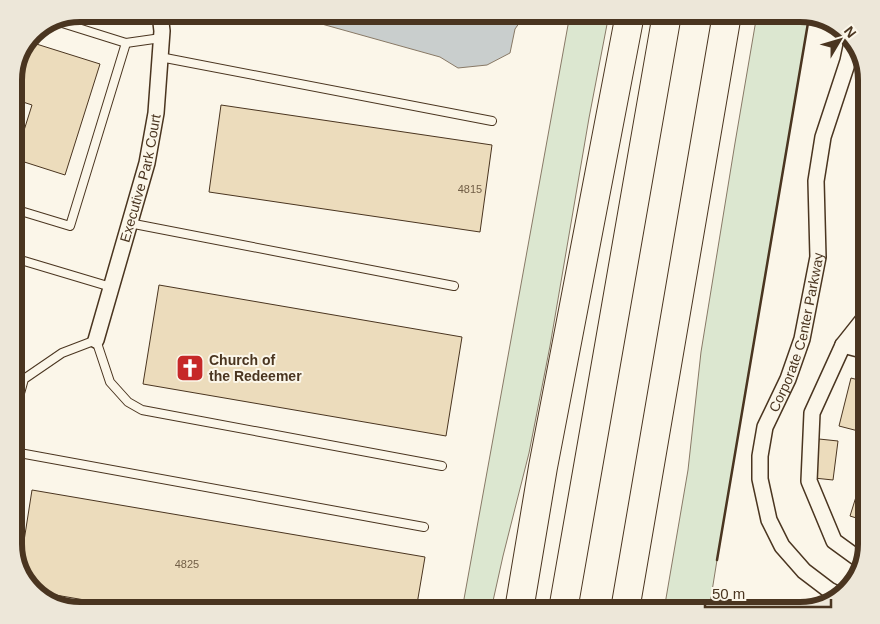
<svg xmlns="http://www.w3.org/2000/svg" width="880" height="624" font-family="Arial,sans-serif">
<style>
.green{fill:#dce7d0;stroke:#887966}
.water{fill:#c9cecd;stroke:#887966}
.building{fill:#ecdcbc;stroke:#4a3520}
.lines{fill:none;stroke-linecap:round;stroke-linejoin:round}
.lane-casing{stroke:#4a3520;stroke-width:10}
.street-casing{stroke:#4a3520;stroke-width:18}
.highway-casing{stroke:#4a3520;stroke-width:30}
.lane{stroke:#fbf6e9;stroke-width:8}
.street{stroke:#fbf6e9;stroke-width:15}
.highway{stroke:#fbf6e9;stroke-width:28}
.wall{stroke:#4a3520;stroke-width:2.5}
.labels{text-anchor:middle;dominant-baseline:central;stroke-width:4;stroke-linejoin:round;paint-order:stroke}
.number-label{font-size:11px;fill:#725f47}
.street-label{font-size:14px;fill:#4a3520;stroke:#fbf6e9}
.poi-label{font-size:14px;font-weight:bold;fill:#4a3520;stroke:#fbf6e9;text-anchor:start}
.rim{fill:none;stroke:#4a3520;stroke-width:6}
</style>
<rect width="100%" height="100%" fill="#fbf6e9"/>
<g class="green">
<polygon points="570,14 609,14 589,118 550,346 529,453 503,556 491,610 462,610"/>
<polygon points="757,14 800,14 809,17 717,560 709,610 664,610 688,470 701,352 735,143"/>
</g>
<g class="water">
<polygon points="273,14 521,14 522,19 515,29 510,53 487,65 458,68 440,57 293,16"/>
<polygon points="866,131 866,160 863,157 861,140"/>
</g>
<g class="building">
<polygon points="30,42 100,64 65,175 15,159 32,105 14,99 14,76"/>
<polygon points="221,105 492,145 480,232 209,192"/>
<polygon points="866,224 866,264 860,225"/>
<polygon points="159,285 462,337 446,436 143,384"/>
<polygon points="851,378 866,382 866,433 839,426"/>
<polygon points="819,439 838,441 833,480 814,478"/>
<polygon points="865,468 866,469 866,521 850,516"/>
<polygon points="32,490 425,557 416,610 143,610 38,592 21,560"/>
</g>
<g class="lines">
<defs>
<g id="lane">
<polyline points="59,22 126,43 161,38"/>
<polyline points="160,57 492,121"/>
<polyline points="14,209 70,226 126,43"/>
<polyline points="129,223 454,286"/>
<polyline points="14,258 111,287"/>
<polyline points="14,415 24,379 62,353 96,340 110,382 128,402 142,410 442,466"/>
<polyline points="14,452 424,527"/>
</g>
<g id="street">
<path id="s1" d="M96,340l51,-177 9,-50 6,-82 -2,-17"/>
<polyline points="843,345 866,351"/>
<polyline points="861,559 856,557 834,541 809,481 812,413 843,345 866,316"/>
<path id="s2" d="M839,595l-10,-5 -25,-19 -22,-25 -13,-26 -9,-41v-23l5,-29 23,-48 14,-40 16,-82 -2,-76 7,-44 25,-76 4,-19"/>
</g>
<g id="highway">
<polyline points="519,610 543,467 630,14"/>
<polyline points="563,610 667,14"/>
<polyline points="625,610 727,14"/>
</g>
</defs>
<use href="#lane" class="lane-casing"/>
<use href="#street" class="street-casing"/>
<use href="#highway" class="highway-casing"/>
<use href="#lane" class="lane"/>
<use href="#street" class="street"/>
<use href="#highway" class="highway"/>
<polyline class="wall" points="717,560 809,17"/>
</g>
<defs>
<symbol id="church-square" viewBox="-11 -11 22 22"><rect x="-9" y="-9" width="18" height="18" rx="4" fill="#c62828" stroke="#fbf6e9"/><path d="M-1.2-6h2.4v3.5h3.3v2.4h-3.3V6h-2.4V-.1h-3.3v-2.4h3.3Z" fill="#fff"/></symbol>
</defs>
<g fill-rule="evenodd">
<use href="#church-square" x="174" y="352" width="32" height="32"/>
</g>
<g class="labels">
<g class="number-label">
<text x="470" y="189">4815</text>
<text x="187" y="564">4825</text>
</g>
<g class="street-label">
<text stroke="none"><textPath href="#s1" startOffset="168">Executive Park Court</textPath></text>
<text stroke="none"><textPath href="#s2" startOffset="300">Corporate Center Parkway</textPath></text>
</g>
<g class="poi-label">
<text x="209" y="360">Church of<tspan x="209" dy="16">the Redeemer</tspan></text>
</g>
</g>
<path d="M0 0H880V624H0ZM80 22H800A58 58 0 0 1 858 80V544A58 58 0 0 1 800 602H80A58 58 0 0 1 22 544V80A58 58 0 0 1 80 22Z" fill="#ede7d9" fill-rule="evenodd"/>
<path class="rim" d="M80 22H800A58 58 0 0 1 858 80V544A58 58 0 0 1 800 602H80A58 58 0 0 1 22 544V80A58 58 0 0 1 80 22Z"/>
<g transform="translate(840 40) rotate(52)" stroke="#fbf6e9" stroke-width="4" paint-order="stroke">
<path d="M0-4L9 19L0 12L-9 19Z" fill="#4a3520"/>
<text y="-8" font-size="14" font-weight="bold" text-anchor="middle" fill="#4a3520">N</text>
</g>
<path d="M705 599v8h126v-8" fill="none" stroke="#4a3520" stroke-width="2.5"/>
<text x="712" y="599" font-size="15" fill="#4a3520" stroke="#fbf6e9" stroke-width="4" paint-order="stroke">50 m</text>
</svg>
